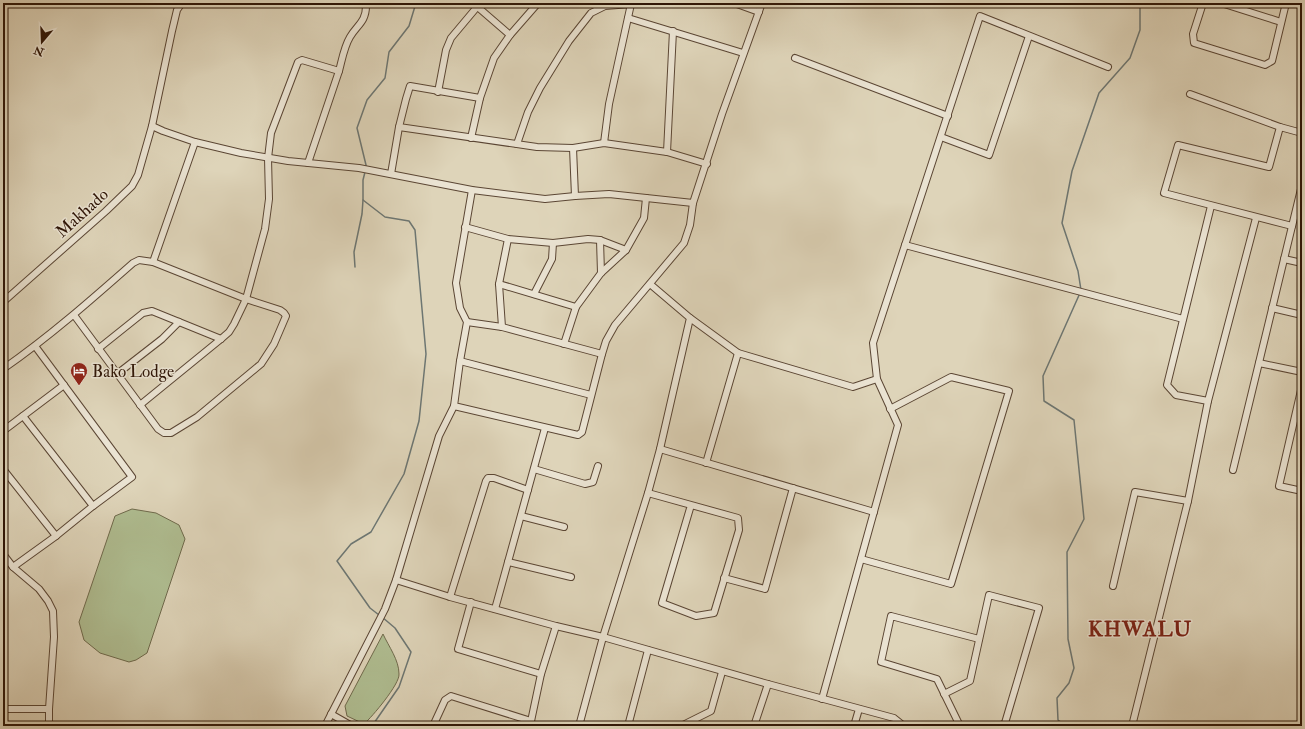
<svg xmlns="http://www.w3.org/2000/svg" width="1305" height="729" font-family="'IM FELL Double Pica',serif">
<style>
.green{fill:#afbd91;stroke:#6f6a4c}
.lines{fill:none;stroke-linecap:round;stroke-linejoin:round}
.stream{stroke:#6d7672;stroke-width:1.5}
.minor-casing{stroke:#5b4634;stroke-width:8}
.minor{stroke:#eae3d2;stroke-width:6}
.labels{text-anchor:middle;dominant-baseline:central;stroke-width:3;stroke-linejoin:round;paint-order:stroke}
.street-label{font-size:17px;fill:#2f1607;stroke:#eae3d2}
.poi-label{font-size:17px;fill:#2f1607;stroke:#eae3d2;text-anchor:start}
.district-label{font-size:21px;font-weight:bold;letter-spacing:1px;fill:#7a1f14;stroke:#eae3d2}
</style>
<rect width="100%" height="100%" fill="#ded4b9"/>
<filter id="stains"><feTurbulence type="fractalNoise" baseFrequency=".005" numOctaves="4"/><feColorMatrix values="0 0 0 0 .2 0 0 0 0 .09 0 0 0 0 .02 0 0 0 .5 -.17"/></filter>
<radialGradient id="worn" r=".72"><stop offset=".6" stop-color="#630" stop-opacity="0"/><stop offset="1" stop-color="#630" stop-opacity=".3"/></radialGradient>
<g class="green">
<polygon points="132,509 156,513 179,525 185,539 147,653 136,660 129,662 100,653 84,640 79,622 115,516"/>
<path d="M383,634c6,13 16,26 16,40 1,10 -27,43 -35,50l-17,-8 -2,-10z"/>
</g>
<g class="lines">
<g class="stream">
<polyline points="366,168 366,165 357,128 367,100 385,78 389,52 409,26 416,3"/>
<polyline points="365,172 363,180 363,200 385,217 409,221 415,230 426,354 419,421 404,474 371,532 351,544 337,561 370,608 379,615"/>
<polyline points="355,267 354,252 362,214 363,200"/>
<polyline points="1081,290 1078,271 1062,223 1072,171 1099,93 1130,58 1140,30 1140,3"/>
<polyline points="372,726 399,687 411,652 395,628 382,617"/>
<polyline points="1066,726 1058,720 1057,698 1069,683 1074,668 1068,639 1067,552 1084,519 1074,420 1044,401 1043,376 1080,293"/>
</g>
<defs>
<g id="minor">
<polyline points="473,3 510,35"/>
<polyline points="734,3 759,12"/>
<polyline points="1203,3 1193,34 1194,43 1265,65 1272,61 1286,3"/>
<polyline points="1221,3 1281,22"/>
<polyline points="628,18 743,53"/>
<polyline points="795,58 948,116"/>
<path d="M339,71c3,-11 5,-24 11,-34 7,-12 16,-15 16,-31l-4,-3"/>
<polyline points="438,92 446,50 451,38 477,7"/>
<polyline points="1190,94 1280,127 1302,133"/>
<polyline points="152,126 163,131 195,142 241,153 288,161 359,168 472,190 545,199 575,196 609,194 693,203"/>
<polyline points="399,127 537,147 573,148 604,143 667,152 707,164"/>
<polyline points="1280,127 1269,167 1178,145 1164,193 1292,226"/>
<polyline points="941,137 989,155 1029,36"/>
<polyline points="471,138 480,98 494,58 510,35 538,3"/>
<polyline points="517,144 528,112 540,88 569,41 591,13 605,6 631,4 609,104 604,143"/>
<polyline points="573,148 575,196"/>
<polyline points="667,152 673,31"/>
<polyline points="391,174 399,127 406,99 410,86 480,98"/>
<polyline points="472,190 456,283 460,308 467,322 460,361 454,406 578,435 582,432 602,354 606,341 615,325 684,243 690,225 693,203 722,114 762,3"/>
<polyline points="465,227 508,239 553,243 588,239 600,240 626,250"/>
<polyline points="600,240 601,273"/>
<polyline points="905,245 1183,319"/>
<polyline points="1284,259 1302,263"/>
<polyline points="153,262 195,142"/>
<polyline points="499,284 576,307"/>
<polyline points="534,294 552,259 553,243"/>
<polyline points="3,302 106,211 132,186 138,175 152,126 172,31 177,10 182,3"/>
<polyline points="1272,308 1302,315"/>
<polyline points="690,318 738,353"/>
<polyline points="467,322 502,327 602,354"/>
<polyline points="502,327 499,284 508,239"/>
<polyline points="564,344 576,307 601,273 626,250 644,218 646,198"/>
<polyline points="98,349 143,313 152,311 221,339"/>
<polyline points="460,361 591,395"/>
<polyline points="1259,363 1302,372"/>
<path d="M3,369c46,-32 88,-69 130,-106l6,-3 14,2 93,37 34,11 4,3 2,3 -12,28 -13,20 -64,53 -26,16h-7l-6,-4 -84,-114"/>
<polyline points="117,374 162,339 179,322"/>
<polyline points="1302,386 1279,486 1302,491"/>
<polyline points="1208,401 1176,395 1167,385 1211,206"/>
<polyline points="140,405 221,339 229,332 234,324 246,299 265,229 269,199 268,158 271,133 298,62 302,60 339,71 308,163"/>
<polyline points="23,416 93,506"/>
<polyline points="3,431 64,385"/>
<polyline points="660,449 874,512"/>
<polyline points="706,463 738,353 853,387 877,379"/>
<polyline points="3,469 56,536 93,506 132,477 35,346"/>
<polyline points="534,469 585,484 593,482 598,466"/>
<polyline points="1233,470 1302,185"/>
<polyline points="648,493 738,518 739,530 714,613 696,616 662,603 691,505"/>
<polyline points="521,516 564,527"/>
<polyline points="3,554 13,567 39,589 48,601 53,611 54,637 49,709 49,726"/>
<polyline points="861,559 951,584 1009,391 951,377 890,409"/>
<polyline points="508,562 571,577"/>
<polyline points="13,567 56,536"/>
<polyline points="724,578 765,589 793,488"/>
<polyline points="396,580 450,597 556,626 603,637 768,684 894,718 904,726"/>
<polyline points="1113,586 1135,492 1188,501"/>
<polyline points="450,597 486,481 488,478 494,478 528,490"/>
<polyline points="471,602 458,649 541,674"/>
<polyline points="495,609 545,428"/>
<polyline points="944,694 970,681 989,595 1039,608 1005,723 999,726"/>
<polyline points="822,699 898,425 877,379 873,343 980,16 1108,67"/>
<polyline points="3,709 49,709"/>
<polyline points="331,714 352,726"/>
<polyline points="325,726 385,609 396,580 439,436 454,406"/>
<polyline points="433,726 445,700 451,696 531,721"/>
<polyline points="530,726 541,674 556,626"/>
<polyline points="579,726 603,637 648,493 660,449 690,318 650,284"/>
<polyline points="628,726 648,650"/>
<polyline points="681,726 711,711 722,672"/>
<polyline points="754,726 768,684"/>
<polyline points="854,726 859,709"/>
<polyline points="960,726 937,679 881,662 891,616 979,639"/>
<polyline points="1132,726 1188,501 1208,401 1256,218"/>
</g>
</defs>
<use href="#minor" class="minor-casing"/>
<use href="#minor" class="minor"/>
</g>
<defs>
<symbol id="hotel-pin" viewBox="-11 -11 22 30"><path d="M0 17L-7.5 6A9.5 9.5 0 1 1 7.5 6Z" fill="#8f2418" stroke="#eae3d2"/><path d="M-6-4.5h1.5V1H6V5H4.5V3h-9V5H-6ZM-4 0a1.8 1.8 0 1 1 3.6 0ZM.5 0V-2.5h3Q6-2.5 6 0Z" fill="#fff"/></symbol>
</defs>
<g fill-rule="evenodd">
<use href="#hotel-pin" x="69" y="361" width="20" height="27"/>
</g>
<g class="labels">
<g class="street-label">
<text transform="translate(82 213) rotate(-42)">Makhado</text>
</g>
<g class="poi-label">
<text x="92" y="371">Bako Lodge</text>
</g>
<g class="district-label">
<text x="1140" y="629">KHWALU</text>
</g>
</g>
<rect width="1305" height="729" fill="none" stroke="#ded4b9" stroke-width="16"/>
<rect x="4" y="4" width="1297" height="721" fill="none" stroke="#2f1607" stroke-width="2"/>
<rect x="8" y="8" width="1289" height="713" fill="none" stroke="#2f1607"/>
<g transform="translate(42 42) rotate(199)" stroke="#eae3d2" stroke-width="3" paint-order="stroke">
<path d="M0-3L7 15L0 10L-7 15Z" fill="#2f1607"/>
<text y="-6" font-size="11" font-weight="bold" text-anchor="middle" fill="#2f1607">N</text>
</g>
<rect width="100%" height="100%" filter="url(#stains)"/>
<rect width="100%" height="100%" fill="url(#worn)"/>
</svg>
